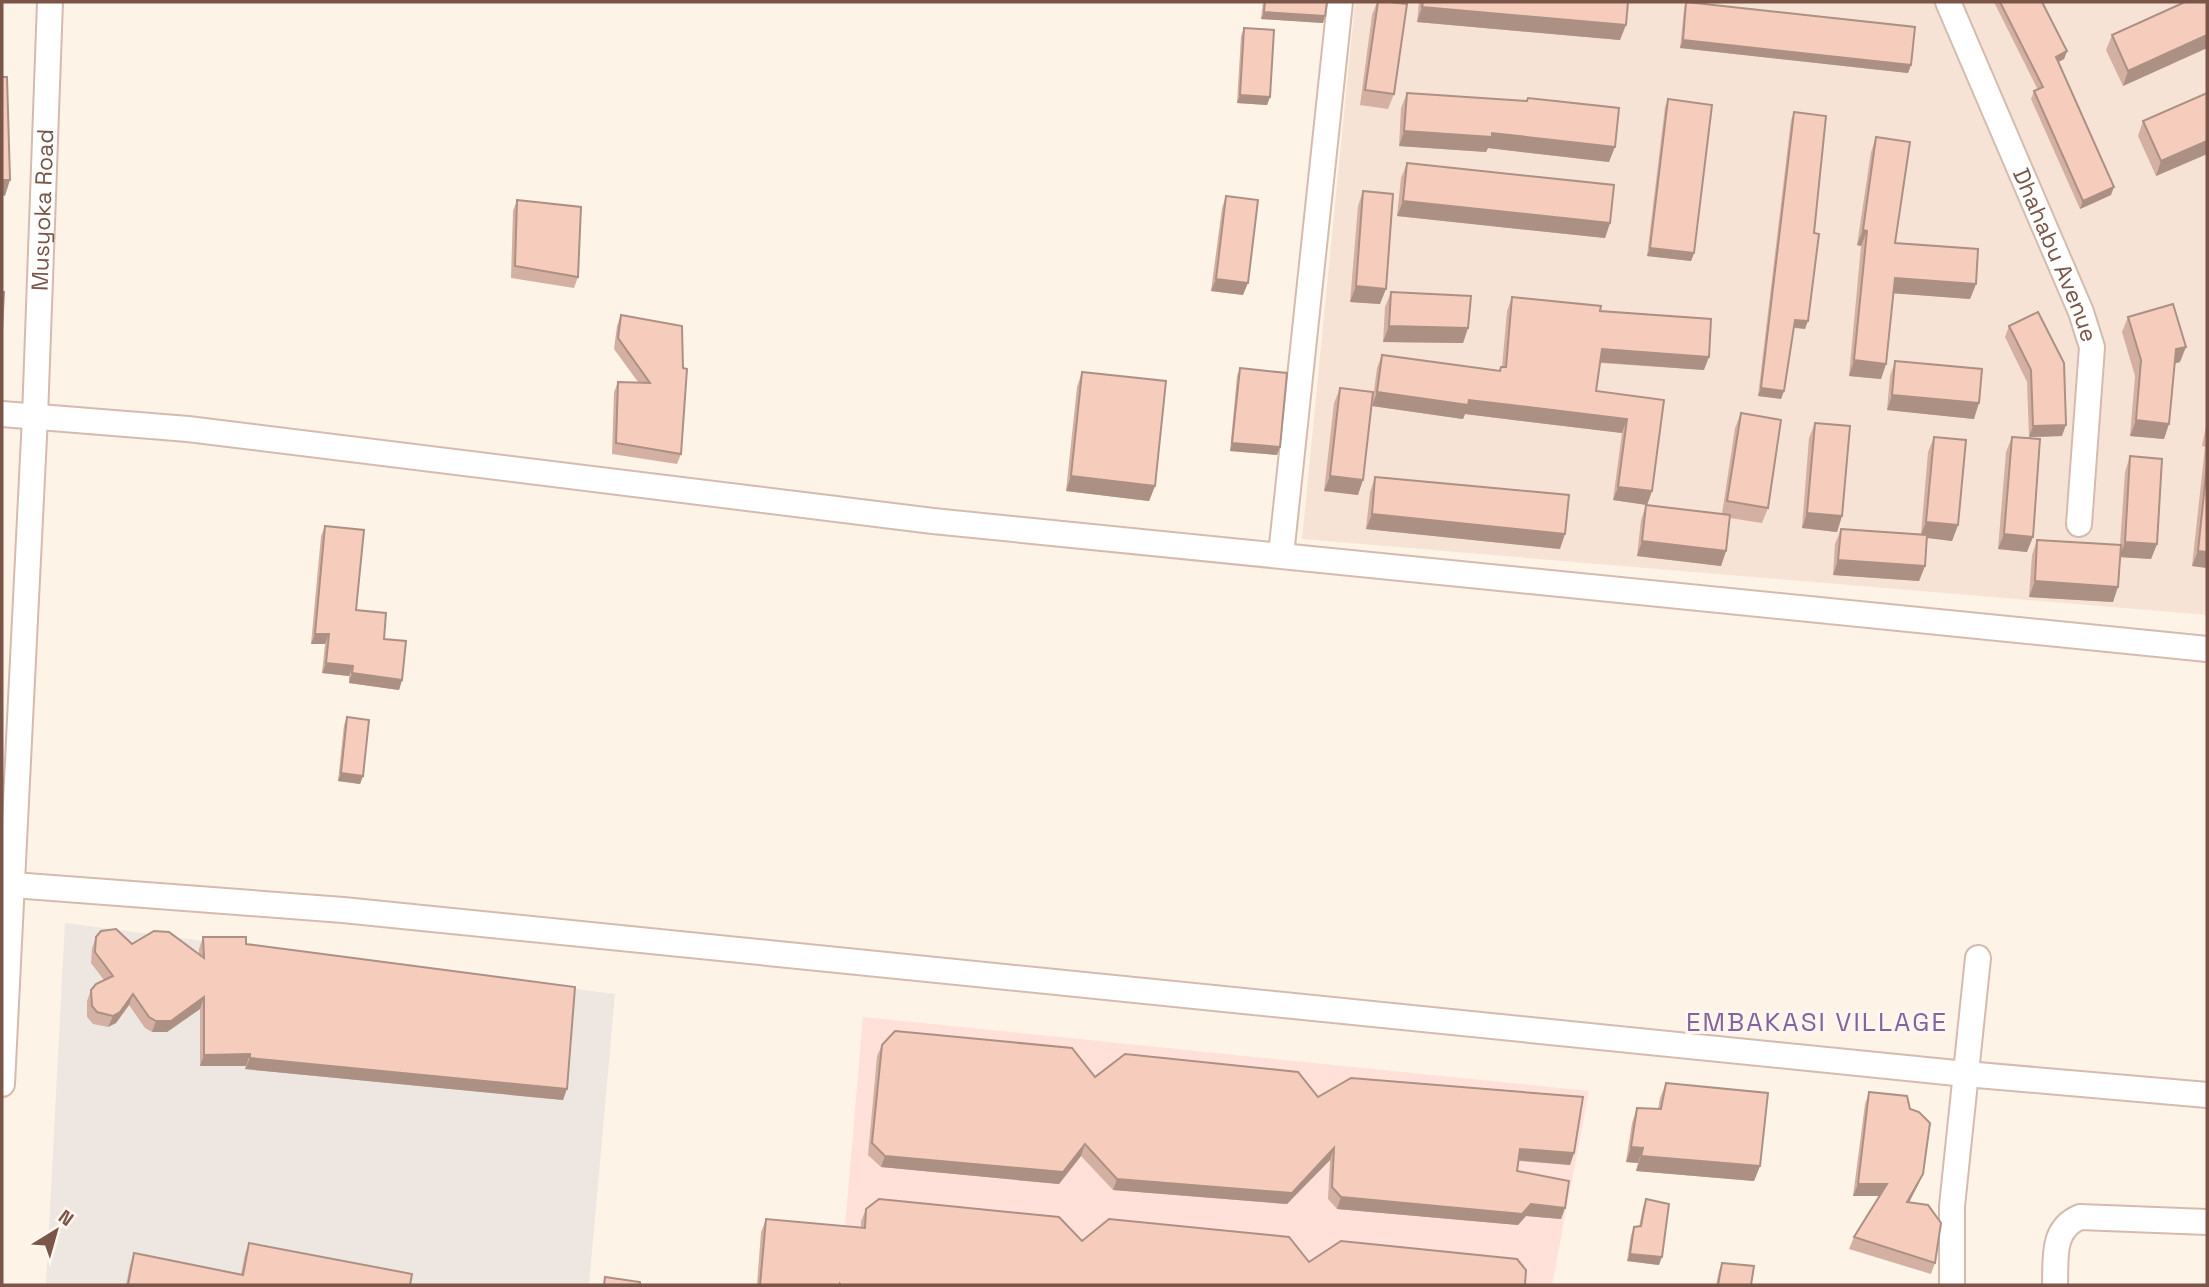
<svg xmlns="http://www.w3.org/2000/svg" width="2209" height="1287" font-family="'Space Grotesk',sans-serif">
<style>
.residential{fill:#f6e3d5}
.commercial{fill:#ffe1da}
.industrial{fill:#eee6e1}
.lines{fill:none;stroke-linecap:round;stroke-linejoin:round}
.minor-casing{stroke:#d4bbae;stroke-width:28}
.minor{stroke:#fff;stroke-width:24}
.wall{fill:#d4b0a2}
.shaded-wall{fill:#ac9084}
.building{fill:#f6cdbc;stroke:#ac9084;stroke-width:2}
.labels{text-anchor:middle;dominant-baseline:central;stroke-width:6;stroke-linejoin:round;paint-order:stroke}
.street-label{font-size:23px;fill:#7a5548;stroke:#fff7ef}
.quarter-label{font-size:26px;letter-spacing:2px;fill:#84649e;stroke:#fff7ef}
</style>
<rect width="100%" height="100%" fill="#fef3e7"/>
<polygon class="residential" points="1355,2 2207,2 2207,615 1302,539"/>
<polygon class="commercial" points="863,1017 1589,1091 1552,1285 840,1285"/>
<polygon class="industrial" points="65,923 615,994 589,1285 46,1285"/>
<g class="lines">
<defs>
<g id="minor">
<path id="s1" d="M1948,2l133,310 11,35 -13,177"/>
<polyline points="2,414 188,429 933,521 2207,649"/>
<polyline points="1281,555 1340,2"/>
<polyline points="13,885 343,910 1966,1074 2207,1095"/>
<path id="s2" d="M2,1084l33,-667 15,-415"/>
<polyline points="1952,1285 1952,1206 1978,958"/>
<path d="M2055,1285c1,-26 -4,-56 25,-68l127,5"/>
</g>
</defs>
<use href="#minor" class="minor-casing"/>
<use href="#minor" class="minor"/>
</g>
<g class="wall">
<polygon points="1263,2 1327,2 1323,23 1261,19"/>
<polygon points="1377,2 1394,94 1388,109 1360,105 1372,15"/>
<polygon points="1419,2 1628,2 1620,40 1417,22"/>
<polygon points="1686,2 1911,65 1908,73 1680,48 1684,10"/>
<polygon points="1994,2 2042,2 2067,51 2064,59 2058,62 2111,195 2080,209 2031,99 2034,91 2038,90"/>
<polygon points="2207,2 2207,48 2123,86 2106,50 2112,35"/>
<polygon points="1244,28 1270,97 1267,105 1237,103 1241,36"/>
<polygon points="1407,93 1526,101 1528,98 1609,162 1488,148 1486,152 1399,146 1401,108"/>
<polygon points="2207,93 2207,154 2156,176 2138,136 2143,121"/>
<polygon points="1668,99 1694,253 1691,261 1647,256 1665,107"/>
<polygon points="1794,112 1805,329 1794,328 1784,391 1781,399 1758,396 1791,120"/>
<polygon points="1876,137 1895,243 1976,284 1970,299 1893,293 1886,364 1881,379 1849,376 1861,246 1857,245 1871,152"/>
<polygon points="1407,163 1610,223 1605,238 1397,216 1401,178"/>
<polygon points="1363,191 1380,304 1350,302 1358,206"/>
<polygon points="1226,196 1243,295 1211,291 1222,208"/>
<polygon points="517,200 578,277 574,288 511,278 513,211"/>
<polygon points="1391,292 1468,328 1463,343 1383,342 1385,307"/>
<polygon points="1512,297 1600,311 1704,370 1600,363 1596,391 1664,400 1652,491 1647,505 1613,500 1622,433 1465,414 1463,419 1372,406 1377,368 1382,355 1499,371 1501,367 1502,367 1507,311"/>
<polygon points="2038,312 2062,436 2029,437 2027,382 2005,337 2009,326"/>
<polygon points="621,315 681,454 677,464 612,454 614,392 618,382 638,382 614,349 617,326"/>
<polygon points="2128,317 2180,362 2175,363 2164,439 2130,436 2135,376 2122,332"/>
<polygon points="1895,361 1974,419 1887,410 1890,376"/>
<polygon points="1240,368 1277,455 1230,451 1237,376"/>
<polygon points="1082,372 1155,486 1149,501 1066,491 1077,387"/>
<polygon points="1340,388 1358,495 1324,491 1334,403"/>
<polygon points="1741,413 1768,508 1762,523 1730,518 1726,551 1721,566 1637,556 1641,520 1646,505 1722,514 1735,428"/>
<polygon points="2207,421 2207,568 2192,566 2205,447 2202,446"/>
<polygon points="1815,423 1842,516 1837,532 1802,528 1809,438"/>
<polygon points="1934,437 1958,525 1952,541 1927,538 1925,566 1919,581 1833,575 1835,544 1841,529 1921,534 1928,452"/>
<polygon points="2012,437 2027,552 1998,549 2006,452"/>
<polygon points="2130,456 2157,544 2151,559 2120,557 2113,602 2029,597 2032,555 2037,540 2120,545 2125,472"/>
<polygon points="1375,477 1560,549 1366,529 1370,492"/>
<polygon points="325,526 356,610 384,639 402,680 399,690 349,683 349,676 322,673 325,644 311,644 321,536"/>
<polygon points="347,717 363,776 360,784 338,781 344,725"/>
<polygon points="96,937 132,944 199,955 199,949 203,937 246,944 563,1100 245,1069 246,1066 200,1066 200,1009 167,1032 152,1032 145,1028 129,1005 116,1023 108,1027 93,1024 87,1017 87,1001 91,990 104,980 91,963 92,948"/>
<polygon points="882,1045 1095,1077 1318,1097 1574,1153 1570,1165 1519,1161 1517,1171 1565,1208 1561,1219 1526,1216 1518,1225 1337,1209 1328,1199 1330,1160 1287,1204 1113,1190 1081,1156 1059,1184 881,1167 868,1155 877,1056"/>
<polygon points="1666,1083 1760,1166 1754,1181 1636,1171 1638,1163 1626,1162 1632,1123 1637,1108 1658,1109 1660,1098"/>
<polygon points="1869,1092 1910,1109 1918,1185 1909,1202 1935,1263 1931,1274 1849,1249 1854,1237 1880,1196 1853,1196 1865,1104"/>
<polygon points="1646,1199 1659,1265 1627,1261 1631,1235 1634,1227 1639,1227 1643,1207"/>
<polygon points="866,1209 1082,1241 1309,1262 1525,1285 757,1285 761,1232 766,1219 861,1228 861,1221"/>
<polygon points="249,1243 410,1285 126,1285 130,1265 134,1253 241,1274 245,1254"/>
<polygon points="1722,1263 1751,1285 1716,1285 1719,1271"/>
</g>
<g class="shaded-wall">
<polygon points="1422,7 1626,25 1620,40 1417,22"/>
<polygon points="1264,12 1325,16 1323,23 1261,19"/>
<polygon points="2207,35 2207,48 2123,86 2128,71"/>
<polygon points="1683,40 1911,65 1908,73 1680,48"/>
<polygon points="2067,51 2064,59 2053,65 2056,57"/>
<polygon points="1240,95 1270,97 1267,105 1237,103"/>
<polygon points="1404,131 1492,133 1615,147 1609,162 1488,148 1486,152 1399,146"/>
<polygon points="2207,141 2207,154 2156,176 2161,161"/>
<polygon points="2,180 10,180 5,196 2,195"/>
<polygon points="2114,187 2111,195 2080,209 2083,201"/>
<polygon points="1403,201 1610,223 1605,238 1397,216"/>
<polygon points="1863,230 1867,231 1861,246 1857,245"/>
<polygon points="1650,248 1694,253 1691,261 1647,256"/>
<polygon points="1895,278 1976,284 1970,299 1889,293"/>
<polygon points="1216,279 1248,283 1243,295 1211,291"/>
<polygon points="1356,286 1386,289 1380,304 1350,302"/>
<polygon points="1795,320 1808,321 1805,329 1792,327"/>
<polygon points="1389,326 1468,328 1463,343 1383,342"/>
<polygon points="2186,347 2180,362 2170,365 2176,349"/>
<polygon points="1602,349 1709,357 1704,370 1597,362"/>
<polygon points="1854,360 1886,364 1881,379 1849,376"/>
<polygon points="1761,388 1784,391 1781,399 1758,396"/>
<polygon points="1377,392 1469,400 1627,419 1622,433 1465,414 1463,419 1372,406"/>
<polygon points="1892,395 1979,403 1974,419 1887,410"/>
<polygon points="2136,420 2169,424 2164,439 2130,436"/>
<polygon points="2066,425 2062,436 2029,437 2033,426"/>
<polygon points="1232,443 1280,447 1277,455 1230,451"/>
<polygon points="1071,476 1155,486 1149,501 1066,491"/>
<polygon points="1330,476 1363,480 1358,495 1324,491"/>
<polygon points="1618,487 1652,491 1647,505 1613,500"/>
<polygon points="1807,513 1842,516 1837,532 1802,528"/>
<polygon points="1372,514 1565,534 1560,549 1366,529"/>
<polygon points="1926,522 1958,525 1952,541 1920,537"/>
<polygon points="2004,534 2033,537 2027,552 1998,549"/>
<polygon points="1642,541 1726,551 1721,566 1637,556"/>
<polygon points="2125,542 2157,544 2151,559 2119,557"/>
<polygon points="2198,551 2207,552 2207,568 2192,566"/>
<polygon points="1838,560 1925,566 1919,581 1833,575"/>
<polygon points="2035,581 2118,587 2113,602 2029,597"/>
<polygon points="315,634 329,634 325,644 311,644"/>
<polygon points="326,663 353,666 349,676 322,673"/>
<polygon points="352,673 402,680 399,690 349,683"/>
<polygon points="341,773 363,776 360,784 338,781"/>
<polygon points="133,994 129,1005 116,1023 108,1027 113,1016"/>
<polygon points="204,997 200,1009 167,1032 152,1032 156,1021"/>
<polygon points="250,1054 246,1066 200,1066 204,1055"/>
<polygon points="250,1058 567,1089 563,1100 245,1069"/>
<polygon points="1085,1144 1081,1156 1059,1184 881,1167 885,1156"/>
<polygon points="1631,1147 1643,1148 1638,1163 1626,1162"/>
<polygon points="1334,1148 1330,1160 1287,1204 1113,1190 1117,1179"/>
<polygon points="1520,1149 1574,1153 1570,1165 1516,1160"/>
<polygon points="1641,1156 1760,1166 1754,1181 1636,1171"/>
<polygon points="1923,1174 1918,1185 1903,1214 1907,1202"/>
<polygon points="1858,1184 1887,1184 1883,1196 1853,1196"/>
<polygon points="1341,1197 1531,1204 1565,1208 1561,1219 1526,1216 1518,1225 1337,1209"/>
<polygon points="1630,1254 1662,1257 1659,1265 1627,1261"/>
</g>
<g class="building">
<polygon points="1265,2 1327,2 1325,16 1264,12"/>
<polygon points="1378,2 1389,2 1407,4 1394,94 1365,90"/>
<polygon points="1423,2 1628,2 1626,25 1422,7"/>
<polygon points="1686,2 1915,27 1911,65 1683,40"/>
<polygon points="2000,2 2042,2 2067,51 2056,57 2114,187 2083,201 2034,91 2043,87"/>
<polygon points="2185,2 2207,2 2207,35 2128,71 2112,35"/>
<polygon points="1244,28 1274,30 1270,97 1240,95"/>
<polygon points="2,77 7,77 10,180 2,180"/>
<polygon points="1407,93 1527,101 1528,98 1619,108 1615,147 1492,133 1492,137 1404,131"/>
<polygon points="2207,93 2207,141 2161,161 2143,121"/>
<polygon points="1668,99 1712,105 1694,253 1650,248"/>
<polygon points="1794,112 1826,116 1814,233 1819,234 1808,321 1795,320 1784,391 1761,388"/>
<polygon points="1876,137 1910,142 1895,243 1978,249 1976,284 1895,278 1886,364 1854,360 1867,231 1863,230"/>
<polygon points="1407,163 1614,185 1610,223 1403,201"/>
<polygon points="1363,191 1393,194 1386,289 1356,286"/>
<polygon points="1226,196 1258,200 1248,283 1216,279"/>
<polygon points="517,200 581,207 578,277 515,266"/>
<polygon points="2,292 4,292 2,331"/>
<polygon points="1391,292 1471,296 1468,328 1389,326"/>
<polygon points="1512,297 1601,306 1600,311 1711,319 1709,357 1602,349 1596,391 1664,400 1652,491 1618,487 1627,419 1469,400 1468,405 1377,392 1382,355 1500,371 1501,367 1506,367"/>
<polygon points="2173,304 2186,347 2176,349 2169,424 2136,420 2141,360 2128,317"/>
<polygon points="2038,312 2064,363 2066,425 2033,426 2031,370 2009,326"/>
<polygon points="621,315 682,326 683,368 687,369 681,454 616,443 618,382 650,383 618,338"/>
<polygon points="1895,361 1982,369 1979,403 1892,395"/>
<polygon points="1240,368 1287,373 1280,447 1232,443"/>
<polygon points="1082,372 1166,381 1155,486 1071,476"/>
<polygon points="1340,388 1373,392 1363,480 1330,476"/>
<polygon points="1741,413 1781,420 1768,508 1727,501"/>
<polygon points="1815,423 1850,426 1842,516 1807,513"/>
<polygon points="1934,437 1966,440 1958,525 1926,522"/>
<polygon points="2012,437 2040,439 2033,537 2004,534"/>
<polygon points="2130,456 2162,459 2157,544 2125,542"/>
<polygon points="2207,465 2207,552 2198,551"/>
<polygon points="1375,477 1569,495 1565,534 1372,514"/>
<polygon points="1646,505 1730,515 1726,551 1642,541"/>
<polygon points="325,526 364,530 356,610 386,613 384,639 406,641 402,680 352,673 353,666 326,663 329,634 315,634"/>
<polygon points="1841,529 1927,535 1925,566 1838,560"/>
<polygon points="2037,540 2121,545 2118,587 2035,581"/>
<polygon points="347,717 369,720 363,776 341,773"/>
<polygon points="116,929 132,944 154,931 169,932 204,958 203,937 246,937 246,944 575,987 567,1089 250,1058 250,1054 204,1055 204,997 171,1021 156,1021 149,1017 133,994 120,1012 113,1016 97,1012 92,1006 91,990 96,984 113,976 95,952 96,937 101,931"/>
<polygon points="895,1031 1072,1048 1095,1077 1125,1054 1298,1072 1318,1097 1351,1078 1583,1097 1574,1153 1520,1149 1517,1171 1569,1181 1565,1208 1531,1204 1522,1214 1341,1197 1332,1187 1334,1148 1292,1193 1117,1179 1085,1144 1063,1172 885,1156 872,1143 882,1045"/>
<polygon points="1666,1083 1768,1093 1760,1166 1641,1156 1643,1148 1631,1147 1637,1108 1661,1109"/>
<polygon points="1869,1092 1907,1096 1910,1109 1919,1112 1930,1123 1923,1174 1907,1202 1928,1205 1941,1223 1935,1263 1854,1237 1887,1184 1858,1184"/>
<polygon points="879,1199 1059,1217 1082,1241 1109,1219 1289,1237 1309,1262 1341,1241 1517,1259 1526,1270 1525,1285 841,1285 840,1284 840,1285 760,1285 766,1219 865,1228 866,1209"/>
<polygon points="1646,1199 1669,1204 1662,1257 1630,1254 1634,1227 1641,1226"/>
<polygon points="249,1243 412,1274 410,1285 128,1285 134,1253 243,1275"/>
<polygon points="1722,1263 1754,1266 1751,1285 1718,1285"/>
<polygon points="605,1277 640,1282 640,1285 604,1285"/>
</g>
<g class="labels">
<g class="street-label">
<text stroke="none"><textPath href="#s2" startOffset="875">Musyoka Road</textPath></text>
<text stroke="none"><textPath href="#s1" startOffset="275">Dhahabu Avenue</textPath></text>
</g>
<g class="quarter-label">
<text x="1817" y="1022">EMBAKASI VILLAGE</text>
</g>
</g>
<rect width="2209" height="1287" fill="none" stroke="#7a5548" stroke-width="7"/>
<g transform="translate(56 1231) rotate(37)" stroke="#fff7ef" stroke-width="5" paint-order="stroke">
<path d="M0-5L12 26L0 18L-12 26Z" fill="#7a5548"/>
<text y="-10" font-size="19" font-weight="bold" text-anchor="middle" fill="#7a5548">N</text>
</g>
</svg>
